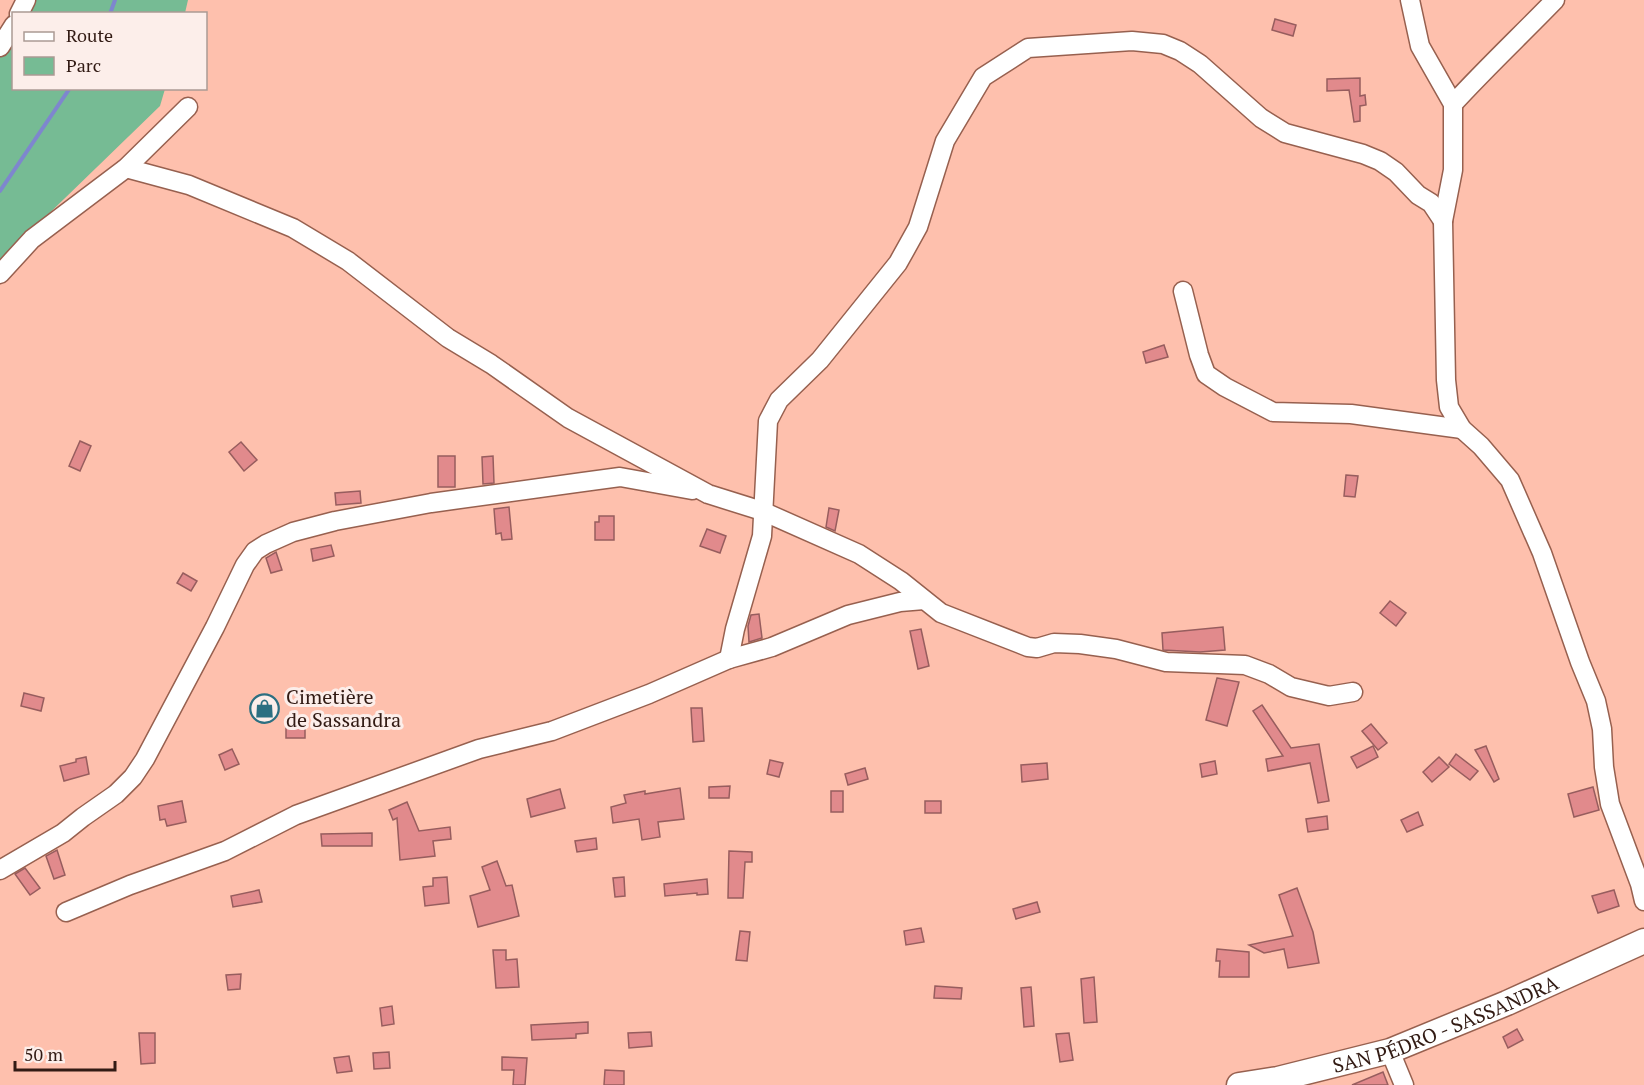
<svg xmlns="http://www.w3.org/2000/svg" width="1644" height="1085" font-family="'PT Serif',serif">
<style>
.green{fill:#76bb94}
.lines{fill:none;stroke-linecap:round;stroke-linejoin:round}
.stream{stroke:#7e86ce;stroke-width:4}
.building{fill:#e18a8c;stroke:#975d5e;stroke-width:1.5}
.minor-casing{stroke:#97604f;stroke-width:21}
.major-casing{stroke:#97604f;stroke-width:27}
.minor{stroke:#fff;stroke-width:18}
.major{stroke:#fff;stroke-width:24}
.labels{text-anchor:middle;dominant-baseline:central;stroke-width:6;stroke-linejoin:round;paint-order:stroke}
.poi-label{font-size:20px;fill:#321b14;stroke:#fceeea;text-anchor:start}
.street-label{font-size:20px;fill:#321b14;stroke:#fceeea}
</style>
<rect width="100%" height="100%" fill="#fec0ad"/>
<polygon class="green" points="18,0 188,0 185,13 14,14 14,88 165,89 160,106 0,261 0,30"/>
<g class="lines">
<g class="stream">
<polyline points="110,14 115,0"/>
<polyline points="0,191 70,88"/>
</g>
</g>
<g class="building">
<polygon points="1275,19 1296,25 1293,36 1272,30"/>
<polygon points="1360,78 1360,96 1365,95 1366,105 1360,106 1360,121 1354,122 1349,90 1327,91 1327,79"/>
<polygon points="1164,345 1168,357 1146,363 1143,352"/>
<polygon points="80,441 91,446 80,471 69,466"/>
<polygon points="241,442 257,460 244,471 229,452"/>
<rect x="438" y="456" width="17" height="31"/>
<polygon points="493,456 494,483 483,484 482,457"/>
<polygon points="1346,475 1358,476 1355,497 1344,496"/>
<polygon points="360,491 361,503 336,505 335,493"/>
<polygon points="509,507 512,539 502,540 501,533 496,534 494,509"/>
<polygon points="829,508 839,510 835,531 826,527"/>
<polygon points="599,516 614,516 614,540 595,540 595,522 599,522"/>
<polygon points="707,529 726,536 720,553 700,546"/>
<polygon points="331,545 334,556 313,561 311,549"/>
<polygon points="276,552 282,570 271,573 266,558"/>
<polygon points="183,573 197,581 191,591 177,583"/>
<polygon points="1390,601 1406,613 1396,626 1380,613"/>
<polygon points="759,614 762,638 749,642 748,626 751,615"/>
<polygon points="1223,627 1225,650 1200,652 1163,650 1162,633"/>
<polygon points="921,629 929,666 918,669 910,631"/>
<polygon points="1217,678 1239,682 1227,726 1206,720"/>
<polygon points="24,693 44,698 41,711 21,706"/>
<polygon points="1262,705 1291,748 1319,744 1329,801 1318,803 1310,763 1268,771 1266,759 1283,756 1253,711"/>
<polygon points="691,708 702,708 704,741 693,742"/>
<rect x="286" y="721" width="19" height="17"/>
<polygon points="1371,724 1387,743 1378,750 1362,731"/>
<polygon points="1373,746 1378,757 1357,768 1351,757"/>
<polygon points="1486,746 1499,779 1494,782 1475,750"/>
<polygon points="232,749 239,764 225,770 219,755"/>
<polygon points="1456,754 1478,771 1470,780 1449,764"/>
<polygon points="86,757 89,774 64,781 60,766 76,762 76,759"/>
<polygon points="1439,757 1449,767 1432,782 1423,772"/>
<polygon points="770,760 783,763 779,777 767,774"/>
<polygon points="1215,761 1217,774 1202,777 1200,764"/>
<polygon points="1047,763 1048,779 1022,782 1021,765"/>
<polygon points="865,768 868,779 848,785 845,774"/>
<polygon points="730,786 729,798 709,798 709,787"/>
<polygon points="1593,787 1599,810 1574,817 1568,794"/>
<polygon points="680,788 684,819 658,822 660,837 642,840 639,819 613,823 611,807 626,803 624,795 645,791 645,794"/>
<polygon points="560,789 565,808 531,817 527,799"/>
<rect x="831" y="791" width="12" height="21"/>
<polygon points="182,801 186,822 167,826 165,819 160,820 158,806"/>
<rect x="925" y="801" width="16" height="12"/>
<polygon points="407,802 419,831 450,827 451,839 433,841 435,856 400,860 397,818 393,820 389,810"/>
<polygon points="1418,812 1423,825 1407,832 1401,820"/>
<polygon points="1327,816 1328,829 1308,832 1306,819"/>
<polygon points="372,833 372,846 322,846 321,834"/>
<polygon points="596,838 597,849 577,852 575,841"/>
<polygon points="57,850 65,875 54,879 46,856"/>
<polygon points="729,851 752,852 752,862 745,862 743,898 728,898"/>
<polygon points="497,861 506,886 512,885 519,916 478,927 470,896 490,890 482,867"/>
<polygon points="25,868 40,888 30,895 15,874"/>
<polygon points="447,877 449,903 425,906 423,887 433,886 433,878"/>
<polygon points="624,877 625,896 615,897 613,878"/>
<polygon points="707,879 708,894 697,895 697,893 665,896 664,884"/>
<polygon points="1297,888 1313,932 1319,963 1288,968 1284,949 1264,953 1249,945 1293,936 1279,895"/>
<polygon points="259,890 262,902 233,907 231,896"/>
<polygon points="1614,890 1619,906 1598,913 1592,896"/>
<polygon points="1037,902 1040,912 1016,919 1013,909"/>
<polygon points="921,928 924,942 906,945 904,931"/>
<polygon points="740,931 750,932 747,961 736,960"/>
<polygon points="1217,949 1249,952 1249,977 1219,977 1220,961 1216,961"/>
<polygon points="493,950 506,950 506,960 517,959 519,987 496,988"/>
<polygon points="241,974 240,989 228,990 226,975"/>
<polygon points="1094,977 1097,1022 1084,1023 1081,979"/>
<polygon points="935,986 962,988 961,999 934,998"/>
<polygon points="1031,987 1034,1026 1024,1027 1021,988"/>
<polygon points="392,1006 394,1024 382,1026 380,1008"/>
<polygon points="588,1022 588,1033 576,1034 576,1038 532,1040 531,1025"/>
<polygon points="1517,1029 1523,1040 1508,1048 1503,1037"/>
<polygon points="651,1032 652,1046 629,1048 628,1033"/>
<polygon points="139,1033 155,1033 155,1063 141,1064"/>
<polygon points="1069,1033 1073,1060 1060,1062 1056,1034"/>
<polygon points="389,1052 390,1068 374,1069 373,1053"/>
<polygon points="349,1056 352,1071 337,1073 334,1058"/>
<polygon points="502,1057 527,1058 525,1085 513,1085 514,1070 502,1070"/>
<polygon points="605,1070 624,1071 624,1085 604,1085"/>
<polygon points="1383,1072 1388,1085 1352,1085"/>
</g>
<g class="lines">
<defs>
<g id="minor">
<polyline points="1410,0 1420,46 1453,104 1453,170 1443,221 1446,380 1449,407 1462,429 1481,446 1510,480 1542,553 1580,662 1596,701 1602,729 1604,767 1610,804 1640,884 1644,901"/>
<polyline points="19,14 26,0"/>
<polyline points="0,47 14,25"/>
<path d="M1453,104c33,-36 68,-69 102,-104"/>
<polyline points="126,168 189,185 293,228 348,261 448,338 491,364 568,418 708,494 762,511 859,554 901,581 941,613 1028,647 1037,648 1054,643 1080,644 1116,649 1166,662 1245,665 1269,674 1291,687 1329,696 1353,692"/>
<polyline points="0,274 32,239 126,168 188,107"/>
<polyline points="1183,291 1199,355 1206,374 1225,387 1273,412 1351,414 1462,429"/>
<polyline points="729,659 735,629 762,536 768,421 779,400 820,360 898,263 918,227 945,141 983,77 1028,48 1132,41 1163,44 1180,51 1200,64 1261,118 1285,133 1363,154 1380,161 1396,172 1418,195 1431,203 1443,221"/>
<polyline points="0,870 63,833 83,817 116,794 133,777 145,759 215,627 245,565 255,551 266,544 293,532 335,521 431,503 583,482 620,477 692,490"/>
<polyline points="66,912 130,885 225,851 296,815 479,749 552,731 649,694 729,659 772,647 848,615 900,602 924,600"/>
<polyline points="1390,1051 1404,1085"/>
</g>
<g id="major">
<path id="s1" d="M1239,1085l39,-6 112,-28 117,-48 137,-62"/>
</g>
</defs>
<use href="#minor" class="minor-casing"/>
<use href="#major" class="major-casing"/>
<use href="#minor" class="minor"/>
<use href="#major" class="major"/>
</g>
<defs>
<symbol id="shop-ring" viewBox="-11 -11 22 22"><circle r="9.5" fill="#fceeea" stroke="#2c6f81" stroke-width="1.5"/><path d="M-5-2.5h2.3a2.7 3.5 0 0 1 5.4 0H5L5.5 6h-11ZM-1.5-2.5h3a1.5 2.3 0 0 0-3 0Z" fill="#2c6f81"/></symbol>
</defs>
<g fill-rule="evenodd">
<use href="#shop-ring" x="248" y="692" width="33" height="33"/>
</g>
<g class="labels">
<g class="poi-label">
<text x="286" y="696">Cimetière<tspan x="286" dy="23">de Sassandra</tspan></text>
</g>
<g class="street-label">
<text stroke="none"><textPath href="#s1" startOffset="216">SAN PÉDRO - SASSANDRA</textPath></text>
</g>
</g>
<rect x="12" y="12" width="195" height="78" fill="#fceeea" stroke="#ab9a94" stroke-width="1.5"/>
<rect x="24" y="32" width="30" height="9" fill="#ffffff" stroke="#ab9a94" stroke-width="1.5"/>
<text x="66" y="42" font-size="18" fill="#321b14">Route</text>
<rect x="24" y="57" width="30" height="18" fill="#76bb94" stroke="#ab9a94" stroke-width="1.5"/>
<text x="66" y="72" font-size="18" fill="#321b14">Parc</text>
<path d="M15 1061v9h100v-9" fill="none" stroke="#321b14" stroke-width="3"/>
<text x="24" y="1061" font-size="18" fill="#321b14" stroke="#fceeea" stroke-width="4.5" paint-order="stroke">50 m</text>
</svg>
